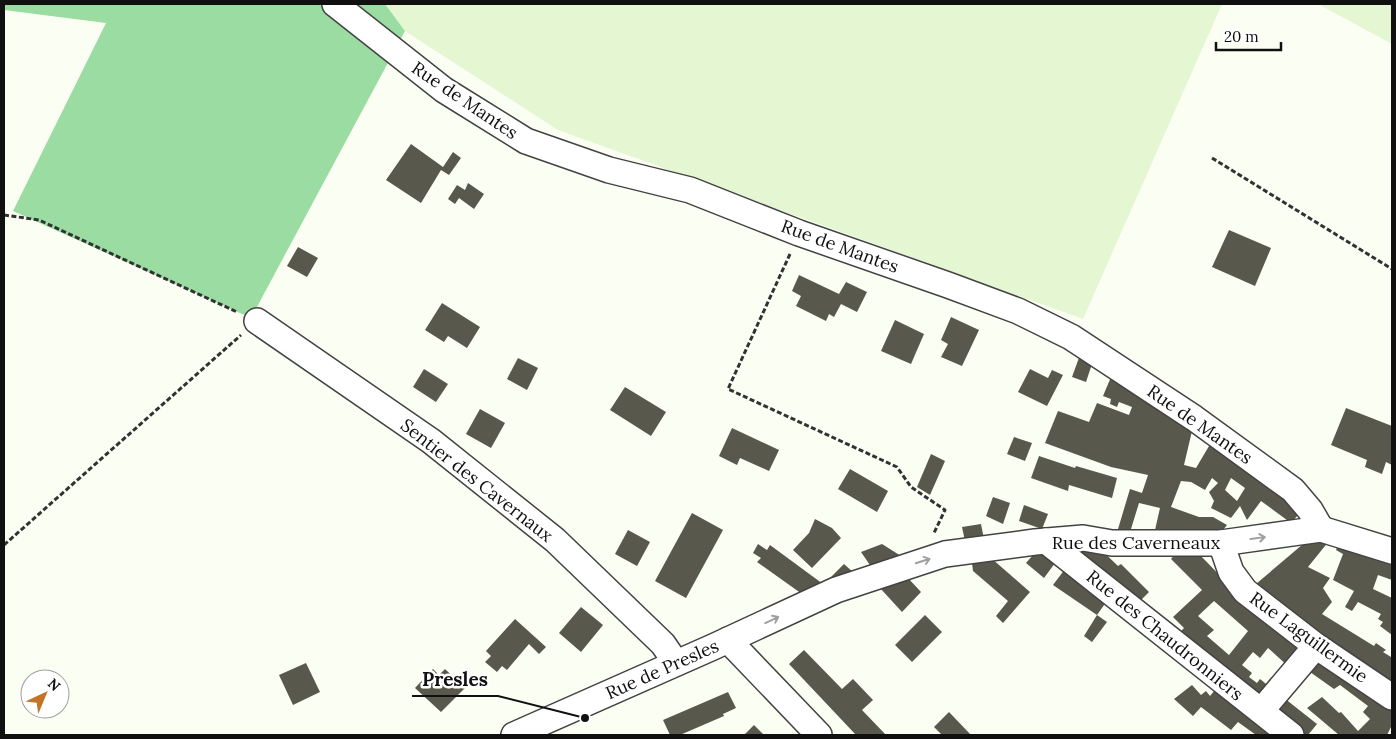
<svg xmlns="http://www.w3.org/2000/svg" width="1396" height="739" font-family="Lora,serif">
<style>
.farmland{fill:#e5f6d2}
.forest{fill:#9adca1}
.building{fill:#59584c;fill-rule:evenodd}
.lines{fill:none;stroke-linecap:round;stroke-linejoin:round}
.minor-casing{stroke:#434343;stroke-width:28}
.path{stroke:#323232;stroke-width:3;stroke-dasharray:5 2.5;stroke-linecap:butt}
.minor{stroke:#fff;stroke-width:25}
.oneway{stroke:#9f9f9f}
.labels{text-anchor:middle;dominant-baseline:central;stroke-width:5;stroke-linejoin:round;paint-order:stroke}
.street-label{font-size:18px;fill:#101010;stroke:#fff}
.leader{fill:none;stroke:#101010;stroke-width:2}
.callout-dot{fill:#101010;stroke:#fff;stroke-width:2}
.callout-label{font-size:19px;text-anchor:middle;font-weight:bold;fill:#101010;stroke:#fff;stroke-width:5;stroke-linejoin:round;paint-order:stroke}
</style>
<rect width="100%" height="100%" fill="#fbfff3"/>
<g class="farmland">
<polygon points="385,4 1222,4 1083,319 558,130 405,31"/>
<polygon points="1318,4 1392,4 1392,44"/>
</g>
<polygon class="forest" points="4,4 385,4 405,31 251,318 13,211 106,23 4,10"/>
<g class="building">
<polygon points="411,144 443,167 453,152 461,158 449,175 441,170 421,203 386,180"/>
<polygon points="468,183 484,194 474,209 459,198 455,204 448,199 457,185 465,190"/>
<polygon points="1229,230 1271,248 1255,286 1212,267"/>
<polygon points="298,247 318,258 307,277 287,266"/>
<polygon points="799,275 839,294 846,282 867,292 857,312 841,304 834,317 829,314 826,321 796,306 801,296 792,291"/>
<polygon points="442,303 480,327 467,348 448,336 444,342 425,330"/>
<polygon points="951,317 979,330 962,366 941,357 948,344 941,340"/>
<polygon points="895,320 924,334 911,364 881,351"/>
<polygon points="1080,355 1092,364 1086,382 1072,377"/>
<polygon points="518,358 538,368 527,390 507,379"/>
<polygon points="424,369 448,384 436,402 413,387"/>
<polygon points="1030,369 1048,378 1052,370 1063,375 1047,406 1018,392"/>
<path d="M1111,377l81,54 -8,34 12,3 16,-27 92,67 -13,15 -30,-22 -14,19 -7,-14 -9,12 -20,-10 3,-7 -5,-9 9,-9 -6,-5 -7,12 -14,-8 -10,-1 -10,26 28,10h14l14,8 -4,5 -26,2 -42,-2 5,-22 -21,-5 -8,26h-13l12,-40 12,4 6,-18 -37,-8 -66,-24 13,-32 31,11 8,-19 32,12 3,-8 -13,-5 -2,5 -7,-3 1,-5 -8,-3zM1231,478l14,10 -8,13 -12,-11z"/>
<polygon points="625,387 666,412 651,436 610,410"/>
<polygon points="1346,408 1392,426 1392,465 1386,462 1382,474 1365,467 1367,460 1331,445"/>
<polygon points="480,409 505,423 491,448 466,434"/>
<polygon points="732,428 779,450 769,471 740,458 737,465 719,456"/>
<polygon points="1014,437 1032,443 1025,461 1007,454"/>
<polygon points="931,454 945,461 930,495 917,487"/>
<polygon points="1039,456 1075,468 1076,466 1117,478 1112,498 1069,485 1068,491 1031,478"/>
<polygon points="850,469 888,491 877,512 838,489"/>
<polygon points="993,497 1010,503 1003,524 986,516"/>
<polygon points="1024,505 1048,514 1042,529 1019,521"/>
<polygon points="692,513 723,530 686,598 655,581"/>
<polygon points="815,519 832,528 841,538 812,568 793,550 809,533"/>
<polygon points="981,524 984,539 965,541 962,527"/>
<polygon points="628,530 650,542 637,566 615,554"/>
<polygon points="1309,539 1329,541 1308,567 1330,578 1323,588 1332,602 1322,614 1374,646 1376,643 1386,650 1383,652 1391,657 1392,655 1392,681 1327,638 1256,584"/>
<polygon points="1093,542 1118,566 1121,564 1149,592 1137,604 1078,555"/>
<polygon points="1339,543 1392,560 1392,580 1378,575 1373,589 1392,598 1392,635 1380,626 1383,622 1378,619 1381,614 1358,602 1352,611 1345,607 1354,591 1333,580 1343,554 1336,550"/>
<polygon points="758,544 767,550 770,545 823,584 802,594 757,562 761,558 753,553"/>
<polygon points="882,544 901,556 872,568 861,552"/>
<polygon points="1040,547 1058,559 1044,578 1026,563"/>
<path d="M1180,548l19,6 31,32 76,63 -17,18 -21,-19 -8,10 -7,-6 -11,13 10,8 -3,4 8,6 3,-4 11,9 -12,15 -83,-67 8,-8 -11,-11 29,-27 -31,-31zM1214,601l34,30 -19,24 -22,-19 7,-6 -16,-14z"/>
<polygon points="991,558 1030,592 1003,623 996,616 1008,601 973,571 972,563"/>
<polygon points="844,564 854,573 830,578"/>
<polygon points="1068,565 1109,598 1097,615 1053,585"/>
<polygon points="908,578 921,592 902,612 880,588"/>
<polygon points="581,607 603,625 581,652 559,633"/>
<polygon points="925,615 942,632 912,662 895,645"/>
<polygon points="1097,615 1107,622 1092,642 1084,636"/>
<polygon points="515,619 546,647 539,654 529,644 507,670 502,666 497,672 485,662 491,656 486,651"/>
<polygon points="804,650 842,689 853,679 873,700 862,710 886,735 856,735 789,664"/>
<polygon points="1317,650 1392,702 1392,725 1387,735 1339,735 1307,708 1322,697 1339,713 1341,712 1358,731 1370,719 1363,712 1368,706 1340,685 1334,689 1303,667"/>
<polygon points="306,663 320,692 293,705 279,675"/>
<polygon points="433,669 439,675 445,669 465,688 441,712 415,688"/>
<polygon points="1192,685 1201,695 1206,691 1210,696 1219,685 1283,735 1256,735 1238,722 1231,730 1201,707 1193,716 1174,699"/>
<polygon points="728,692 736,708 723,714 724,716 680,735 670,735 663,720"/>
<polygon points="1279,694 1317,724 1308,735 1302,735 1267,709"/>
<polygon points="949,712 971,735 942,735 934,727"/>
<polygon points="754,725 764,735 744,735"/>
</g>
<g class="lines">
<defs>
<g id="minor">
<polyline points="335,4 444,90 526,141 609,170 690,190 799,233 948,285 1018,311 1071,337 1194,418 1293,490 1310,510 1321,529"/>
<polyline points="257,321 431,441 555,540 663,644 676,663"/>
<polyline points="1046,541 1291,735"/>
<polyline points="1221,543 1231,572 1245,591 1316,646 1392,697"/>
<polyline points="728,640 819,735"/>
<polyline points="1261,711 1316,646"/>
<polyline points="514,735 713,647 836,590 945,554 1035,542 1083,538 1112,543 1221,543 1321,529 1392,551"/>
</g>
</defs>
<use href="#minor" class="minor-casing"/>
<g class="path">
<polyline points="1212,158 1392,269"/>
<polyline points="4,215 39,220 237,312"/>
<polyline points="790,254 728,389 897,467 911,487 945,510 934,533"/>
<polyline points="4,545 241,335"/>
</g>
<use href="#minor" class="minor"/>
</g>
<defs><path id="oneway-shaft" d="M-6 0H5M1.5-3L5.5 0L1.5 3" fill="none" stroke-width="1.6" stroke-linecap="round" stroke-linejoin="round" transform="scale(1.25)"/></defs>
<g class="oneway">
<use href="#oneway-shaft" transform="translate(1258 538) rotate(-8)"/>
<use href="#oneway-shaft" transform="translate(923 561) rotate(-18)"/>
<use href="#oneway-shaft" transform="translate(772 620) rotate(-25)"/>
</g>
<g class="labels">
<g class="street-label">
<text transform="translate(465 100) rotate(34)">Rue de Mantes</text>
<text transform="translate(840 246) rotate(20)">Rue de Mantes</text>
<text transform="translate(1200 424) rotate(35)">Rue de Mantes</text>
<text transform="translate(477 480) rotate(38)">Sentier des Cavernaux</text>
<text x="1136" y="542">Rue des Caverneaux</text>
<text transform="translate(1165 635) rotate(39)">Rue des Chaudronniers</text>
<text transform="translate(1309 637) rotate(36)">Rue Laguillermie</text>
<text transform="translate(662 669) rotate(-24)">Rue de Presles</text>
</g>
</g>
<path class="leader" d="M585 718L498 696H412"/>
<circle class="callout-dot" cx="585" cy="718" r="5"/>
<g class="callout-label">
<text x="455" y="686">Presles</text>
</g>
<rect width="1396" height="739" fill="none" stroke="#101010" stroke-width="10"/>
<g transform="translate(45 694) rotate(44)"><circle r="24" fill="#ffffff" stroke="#9f9f9f"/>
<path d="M0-4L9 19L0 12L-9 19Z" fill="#c37425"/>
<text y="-8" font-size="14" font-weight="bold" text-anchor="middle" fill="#101010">N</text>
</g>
<path d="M1216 42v8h65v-8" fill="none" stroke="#101010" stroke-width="2.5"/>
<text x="1224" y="42" font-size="15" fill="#101010" stroke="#ffffff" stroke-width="4" paint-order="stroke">20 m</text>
</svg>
